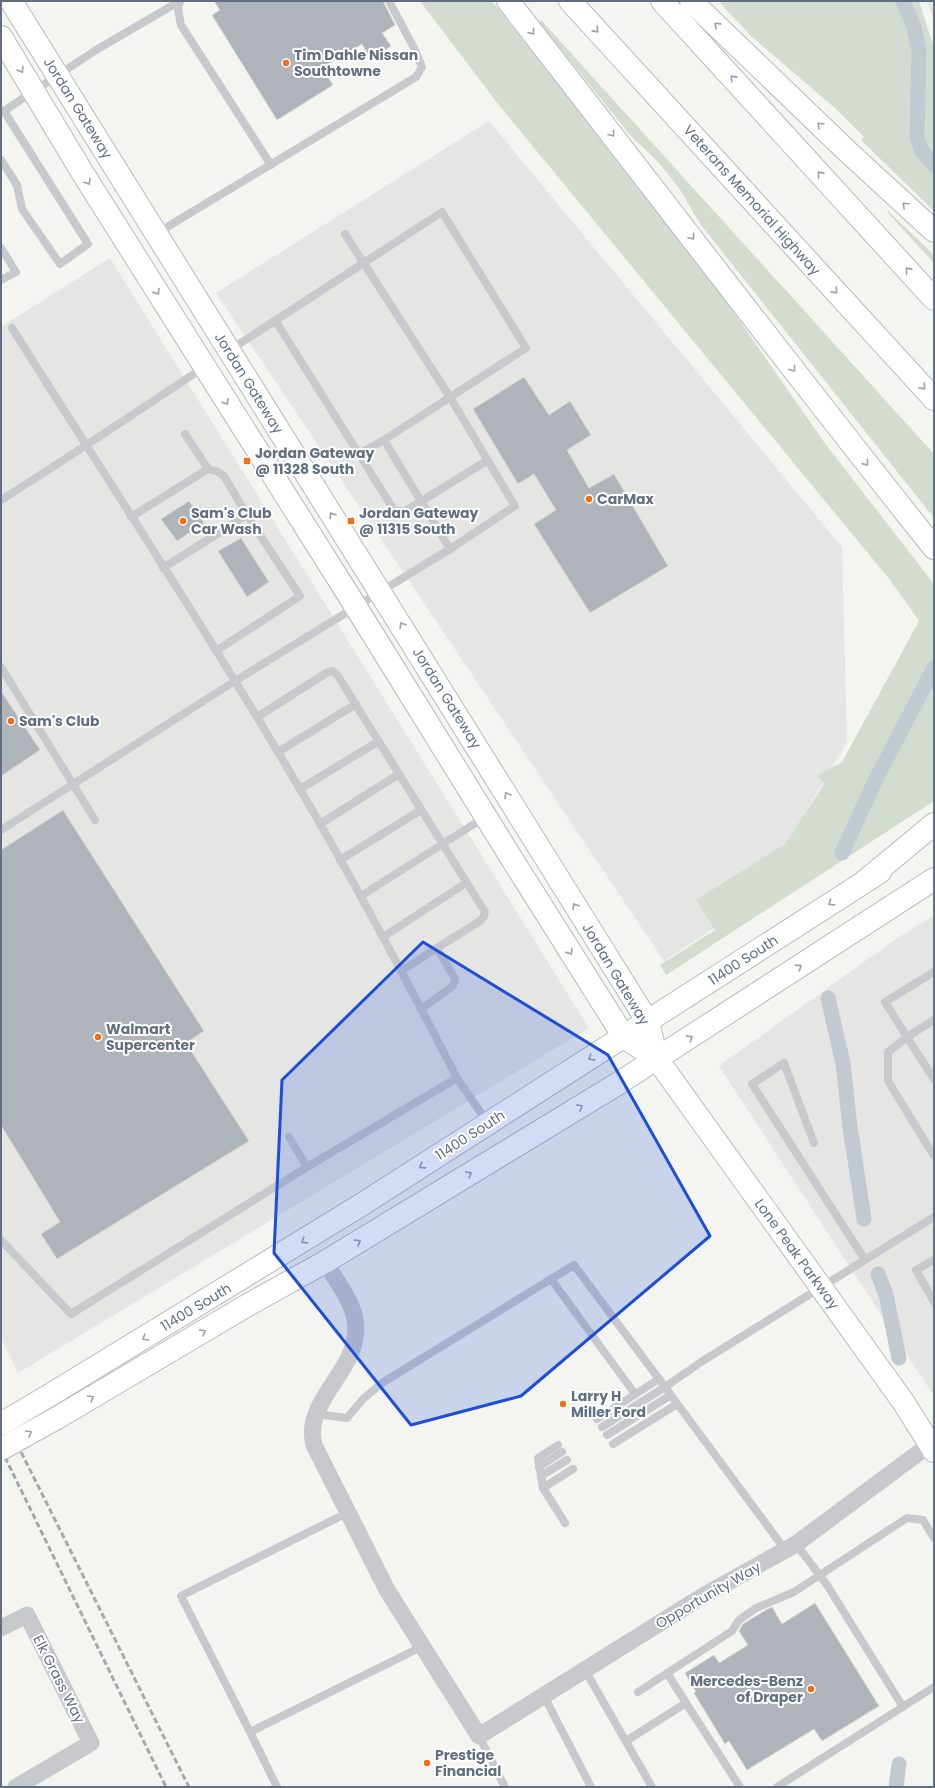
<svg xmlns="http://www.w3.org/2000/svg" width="935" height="1788" font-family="Poppins,sans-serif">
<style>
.built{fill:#e5e5e4}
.green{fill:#d4dcd1}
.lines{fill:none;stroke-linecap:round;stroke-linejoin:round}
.canal{stroke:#c2c9d1;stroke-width:15}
.building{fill:#afb4bb;stroke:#d6d6d4}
.secondary-casing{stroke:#b6babf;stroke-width:24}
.primary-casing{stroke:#b7babe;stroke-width:24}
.motorway-casing{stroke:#b6b9bc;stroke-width:24}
.service{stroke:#c7c9cd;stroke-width:8}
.minor{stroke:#c7c9cd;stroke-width:17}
.secondary{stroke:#fff;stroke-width:22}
.primary{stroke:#fff;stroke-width:22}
.motorway{stroke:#fff;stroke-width:22}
.rail{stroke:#a4a8af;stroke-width:3;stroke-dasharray:6 3;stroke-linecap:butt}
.primary-bridge-casing{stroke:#b7babe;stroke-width:24;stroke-linecap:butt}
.primary-bridge{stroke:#fff;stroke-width:22}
.oneway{stroke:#99a1ae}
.marked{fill:#1d4ed8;fill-opacity:0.2;stroke:#1d4ed8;stroke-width:3;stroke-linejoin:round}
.poi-dot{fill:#ec711a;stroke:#fff;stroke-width:1.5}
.labels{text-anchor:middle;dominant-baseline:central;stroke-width:4;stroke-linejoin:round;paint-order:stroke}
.poi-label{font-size:14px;font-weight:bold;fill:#626f83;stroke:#fff;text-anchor:start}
.street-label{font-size:14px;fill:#626f83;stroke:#fff}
</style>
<rect width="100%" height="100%" fill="#f4f5f1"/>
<g class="built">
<polygon points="927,1 934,1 934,21"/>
<polygon points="489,121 842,547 847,742 751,904 664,961 216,293"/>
<polygon points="110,258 589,1028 18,1373 1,1338 1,327"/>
<polygon points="934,915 934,1396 719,1066 893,941"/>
</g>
<g class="green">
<polygon points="420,1 492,1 689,248 824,442 934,584 934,801 666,975 660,965 715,930 696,900 785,844 824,784 818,775 842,762 919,621 890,580 498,104"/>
<polygon points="723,1 919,1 934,48 934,211 861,140 864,137 836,109 752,37 720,3"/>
<polygon points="541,20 934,454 934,518 701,225 679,188 658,162 630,135 539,22"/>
<polygon points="888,211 934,255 934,263 887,212"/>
</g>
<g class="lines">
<g class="canal">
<polyline points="903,1 914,27 919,51 917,138 922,151 934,165"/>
<polyline points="842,853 876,779 934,668"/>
<polyline points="828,998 843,1063 850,1127 864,1219"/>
<polyline points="878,1274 886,1295 899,1358"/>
<polyline points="896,1787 899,1764"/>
</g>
</g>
<g class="building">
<polygon points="214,1 383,1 395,25 382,33 391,46 371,59 362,44 322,68 333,85 277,120 212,15 220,10"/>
<polygon points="524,377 549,415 570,401 591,435 567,450 589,488 614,474 668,566 590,613 534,524 556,510 534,474 518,484 473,409"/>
<polygon points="189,501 204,523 177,541 161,519"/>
<polygon points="241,538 269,582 247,597 218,551"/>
<polygon points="1,691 40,750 1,776"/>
<polygon points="63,810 204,1031 186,1043 249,1141 57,1259 41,1234 60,1222 1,1125 1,850"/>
<polygon points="815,1603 879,1706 822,1741 814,1729 747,1770 729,1741 725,1744 694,1693 696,1692 685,1673 714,1655 719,1663 748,1645 739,1631 743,1624 766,1610 772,1607 782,1624"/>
</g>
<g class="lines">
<defs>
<g id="secondary">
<polyline points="11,1 648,1022 657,1059"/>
<polyline points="1,37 82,172 351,599 512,859 624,1037 657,1059 904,1403 934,1451"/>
</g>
<g id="primary">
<polyline points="50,1395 361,1205 880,872"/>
<polyline points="57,1418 246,1306 325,1262 619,1083 934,879"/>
</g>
<g id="motorway">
<path d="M508,1c142,182 282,367 426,547"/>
<polyline points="570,1 934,399"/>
<polyline points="662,1 934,299"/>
<polyline points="691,1 848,152 934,231"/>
<polyline points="864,882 934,824"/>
</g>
</defs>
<use href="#secondary" class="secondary-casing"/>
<use href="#primary" class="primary-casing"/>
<use href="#motorway" class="motorway-casing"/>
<g class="service">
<polyline points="180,1 178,9 181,25 271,165"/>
<polyline points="1,113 96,50 180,1"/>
<polyline points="1,160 17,185 22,209 60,264 88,244 4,111"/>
<polyline points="157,233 416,77 422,67 415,50 389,1"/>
<polyline points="1,248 16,272 1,280"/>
<polyline points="275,320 394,510 404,512 488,460"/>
<path d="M12,328c93,148 190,295 279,446 59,99 113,201 166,304"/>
<polyline points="230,350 442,212 526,348 384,440 450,549"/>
<polyline points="359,454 384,440"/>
<polyline points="208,469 218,472 224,476 247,515"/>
<path d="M1,500c68,-43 136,-88 203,-133"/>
<polyline points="131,517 208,469 185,434"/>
<polyline points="163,568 247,515 300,596 216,651"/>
<polyline points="1,667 95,820"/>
<polyline points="257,717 328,672 333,671 338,676 485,912 483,918 480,921 437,948"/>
<polyline points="278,752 356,704"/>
<polyline points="300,789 379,741"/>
<polyline points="320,824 399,774"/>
<polyline points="1,830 235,681 450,549 515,506 450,397 345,234"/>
<polyline points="340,860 421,810"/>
<polyline points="361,896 485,817"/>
<polyline points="383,937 466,883"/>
<polyline points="401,971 437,948 455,979 453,986 421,1009"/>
<polyline points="934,972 885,1002 907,1037 888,1052 888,1081 934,1156"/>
<polyline points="934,1020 907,1037 934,1079"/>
<polyline points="289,1137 307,1167 457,1078 487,1122"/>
<polyline points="814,1143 784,1063 752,1084 865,1260"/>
<polyline points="1,1240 71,1314 307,1167"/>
<polyline points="934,1260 916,1270 934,1302"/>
<polyline points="551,1279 635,1394"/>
<polyline points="316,1414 347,1418 363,1399 382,1383 574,1265 665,1387 701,1362 934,1217"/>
<polyline points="597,1419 659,1379"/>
<polyline points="602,1427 665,1387 786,1551"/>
<polyline points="607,1435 671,1395"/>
<polyline points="613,1444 677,1404"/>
<polyline points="539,1467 562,1452"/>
<polyline points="541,1476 567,1460"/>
<polyline points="543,1488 538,1458 558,1445"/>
<polyline points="565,1523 543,1488 573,1469"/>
<polyline points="796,1544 827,1585 903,1707"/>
<polyline points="585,1670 652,1787"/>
<polyline points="638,1692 732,1631 739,1620 756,1608 794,1592 907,1518 923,1520 934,1538"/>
<polyline points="544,1696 591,1787"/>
<polyline points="686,1703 740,1787"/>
<polyline points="250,1732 181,1596 349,1512"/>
<polyline points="479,1736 505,1787"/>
<polyline points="626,1741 686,1703 667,1673"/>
<polyline points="277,1787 250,1732 423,1646"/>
<polyline points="777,1787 934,1687"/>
</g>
<g class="minor">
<path d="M325,1262c10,17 26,37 30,57 9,50 -53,79 -41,126l73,145 92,146 224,-140 93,-52 133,-99"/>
<polyline points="1,1628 27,1615 91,1743 16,1787"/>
</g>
<use href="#secondary" class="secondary"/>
<use href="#primary" class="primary"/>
<use href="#motorway" class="motorway"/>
<g class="rail">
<polyline points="1,1412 189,1787"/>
<polyline points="1,1449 166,1787"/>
</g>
<defs>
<g id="primary-bridge">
<polyline points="1,1424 50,1395"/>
<polyline points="1,1449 57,1418"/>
</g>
</defs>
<use href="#primary-bridge" class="primary-bridge-casing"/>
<use href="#primary-bridge" class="primary-bridge"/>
</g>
<defs><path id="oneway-chevron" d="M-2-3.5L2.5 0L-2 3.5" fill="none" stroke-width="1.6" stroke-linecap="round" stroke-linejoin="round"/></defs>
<g class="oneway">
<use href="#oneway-chevron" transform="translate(717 25) rotate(-136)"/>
<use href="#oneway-chevron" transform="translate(596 30) rotate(48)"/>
<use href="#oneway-chevron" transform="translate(532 32) rotate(52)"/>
<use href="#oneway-chevron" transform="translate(21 70) rotate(59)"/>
<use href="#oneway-chevron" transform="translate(733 78) rotate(-132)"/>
<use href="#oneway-chevron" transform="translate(820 125) rotate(-136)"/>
<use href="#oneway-chevron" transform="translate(612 134) rotate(52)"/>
<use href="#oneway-chevron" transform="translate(820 174) rotate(-132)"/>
<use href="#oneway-chevron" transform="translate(88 182) rotate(58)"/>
<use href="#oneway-chevron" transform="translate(905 205) rotate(-137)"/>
<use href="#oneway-chevron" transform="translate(692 237) rotate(53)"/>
<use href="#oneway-chevron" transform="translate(908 270) rotate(-132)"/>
<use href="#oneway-chevron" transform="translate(835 291) rotate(48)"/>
<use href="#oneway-chevron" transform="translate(157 292) rotate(58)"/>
<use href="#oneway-chevron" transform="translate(793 369) rotate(53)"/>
<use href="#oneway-chevron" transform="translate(923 387) rotate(48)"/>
<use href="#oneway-chevron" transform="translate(226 402) rotate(58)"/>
<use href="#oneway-chevron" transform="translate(866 463) rotate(51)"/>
<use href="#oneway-chevron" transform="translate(332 515) rotate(-123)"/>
<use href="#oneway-chevron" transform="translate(402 625) rotate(-122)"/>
<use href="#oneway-chevron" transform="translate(507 795) rotate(-121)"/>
<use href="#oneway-chevron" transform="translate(831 903) rotate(147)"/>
<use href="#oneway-chevron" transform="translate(575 906) rotate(-122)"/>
<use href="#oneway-chevron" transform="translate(570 952) rotate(58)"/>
<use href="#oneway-chevron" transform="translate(799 967) rotate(-33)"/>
<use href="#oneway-chevron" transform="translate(690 1038) rotate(-33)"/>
<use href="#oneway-chevron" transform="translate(591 1058) rotate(148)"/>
<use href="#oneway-chevron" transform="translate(580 1107) rotate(-31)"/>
<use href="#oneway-chevron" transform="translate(422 1166) rotate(147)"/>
<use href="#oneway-chevron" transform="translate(469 1174) rotate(-31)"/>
<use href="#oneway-chevron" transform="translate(304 1241) rotate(148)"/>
<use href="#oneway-chevron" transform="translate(358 1242) rotate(-31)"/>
<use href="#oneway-chevron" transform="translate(203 1332) rotate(-31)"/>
<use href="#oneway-chevron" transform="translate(145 1338) rotate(149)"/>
<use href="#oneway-chevron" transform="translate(91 1398) rotate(-31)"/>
<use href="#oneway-chevron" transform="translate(29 1433) rotate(-30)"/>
</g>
<path class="marked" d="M423,942l185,113 102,181 -189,160 -110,29 -137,-172 8,-173z"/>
<g class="poi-dot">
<circle cx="286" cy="63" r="4"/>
<rect x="243" y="457" width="8" height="8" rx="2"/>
<circle cx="589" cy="499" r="4"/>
<circle cx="183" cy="521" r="4"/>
<rect x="347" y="517" width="8" height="8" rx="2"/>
<circle cx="11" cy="721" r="4"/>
<circle cx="98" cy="1037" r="4"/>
<circle cx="563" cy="1404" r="4"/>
<circle cx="811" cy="1689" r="4"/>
<circle cx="427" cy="1763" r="4"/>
</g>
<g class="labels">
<g class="poi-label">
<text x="294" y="55">Tim Dahle Nissan<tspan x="294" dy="16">Southtowne</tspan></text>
<text x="255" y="453">Jordan Gateway<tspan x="255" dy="16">@ 11328 South</tspan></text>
<text x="597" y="499">CarMax</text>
<text x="191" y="513">Sam's Club<tspan x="191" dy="16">Car Wash</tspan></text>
<text x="359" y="513">Jordan Gateway<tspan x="359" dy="16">@ 11315 South</tspan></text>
<text x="19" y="721">Sam's Club</text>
<text x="106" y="1029">Walmart<tspan x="106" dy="16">Supercenter</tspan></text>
<text x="571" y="1396">Larry H<tspan x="571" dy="16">Miller Ford</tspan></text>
<text x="803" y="1681" text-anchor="end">Mercedes-Benz<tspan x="803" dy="16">of Draper</tspan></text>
<text x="435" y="1755">Prestige<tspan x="435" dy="16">Financial</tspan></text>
</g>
<g class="street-label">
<text transform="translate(78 108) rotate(58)">Jordan Gateway</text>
<text transform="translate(752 200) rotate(48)">Veterans Memorial Highway</text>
<text transform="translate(249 383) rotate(58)">Jordan Gateway</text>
<text transform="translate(447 698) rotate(58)">Jordan Gateway</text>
<text transform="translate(743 960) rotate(-33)">11400 South</text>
<text transform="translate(616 974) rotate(59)">Jordan Gateway</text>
<text transform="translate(470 1135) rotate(-33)">11400 South</text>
<text transform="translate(797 1254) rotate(54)">Lone Peak Parkway</text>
<text transform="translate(196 1307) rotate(-31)">11400 South</text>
<text transform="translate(708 1595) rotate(-30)">Opportunity Way</text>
<text transform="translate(59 1679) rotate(63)">Elk Grass Way</text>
</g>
</g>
<rect width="935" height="1788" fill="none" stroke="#626f83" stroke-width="4"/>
</svg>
